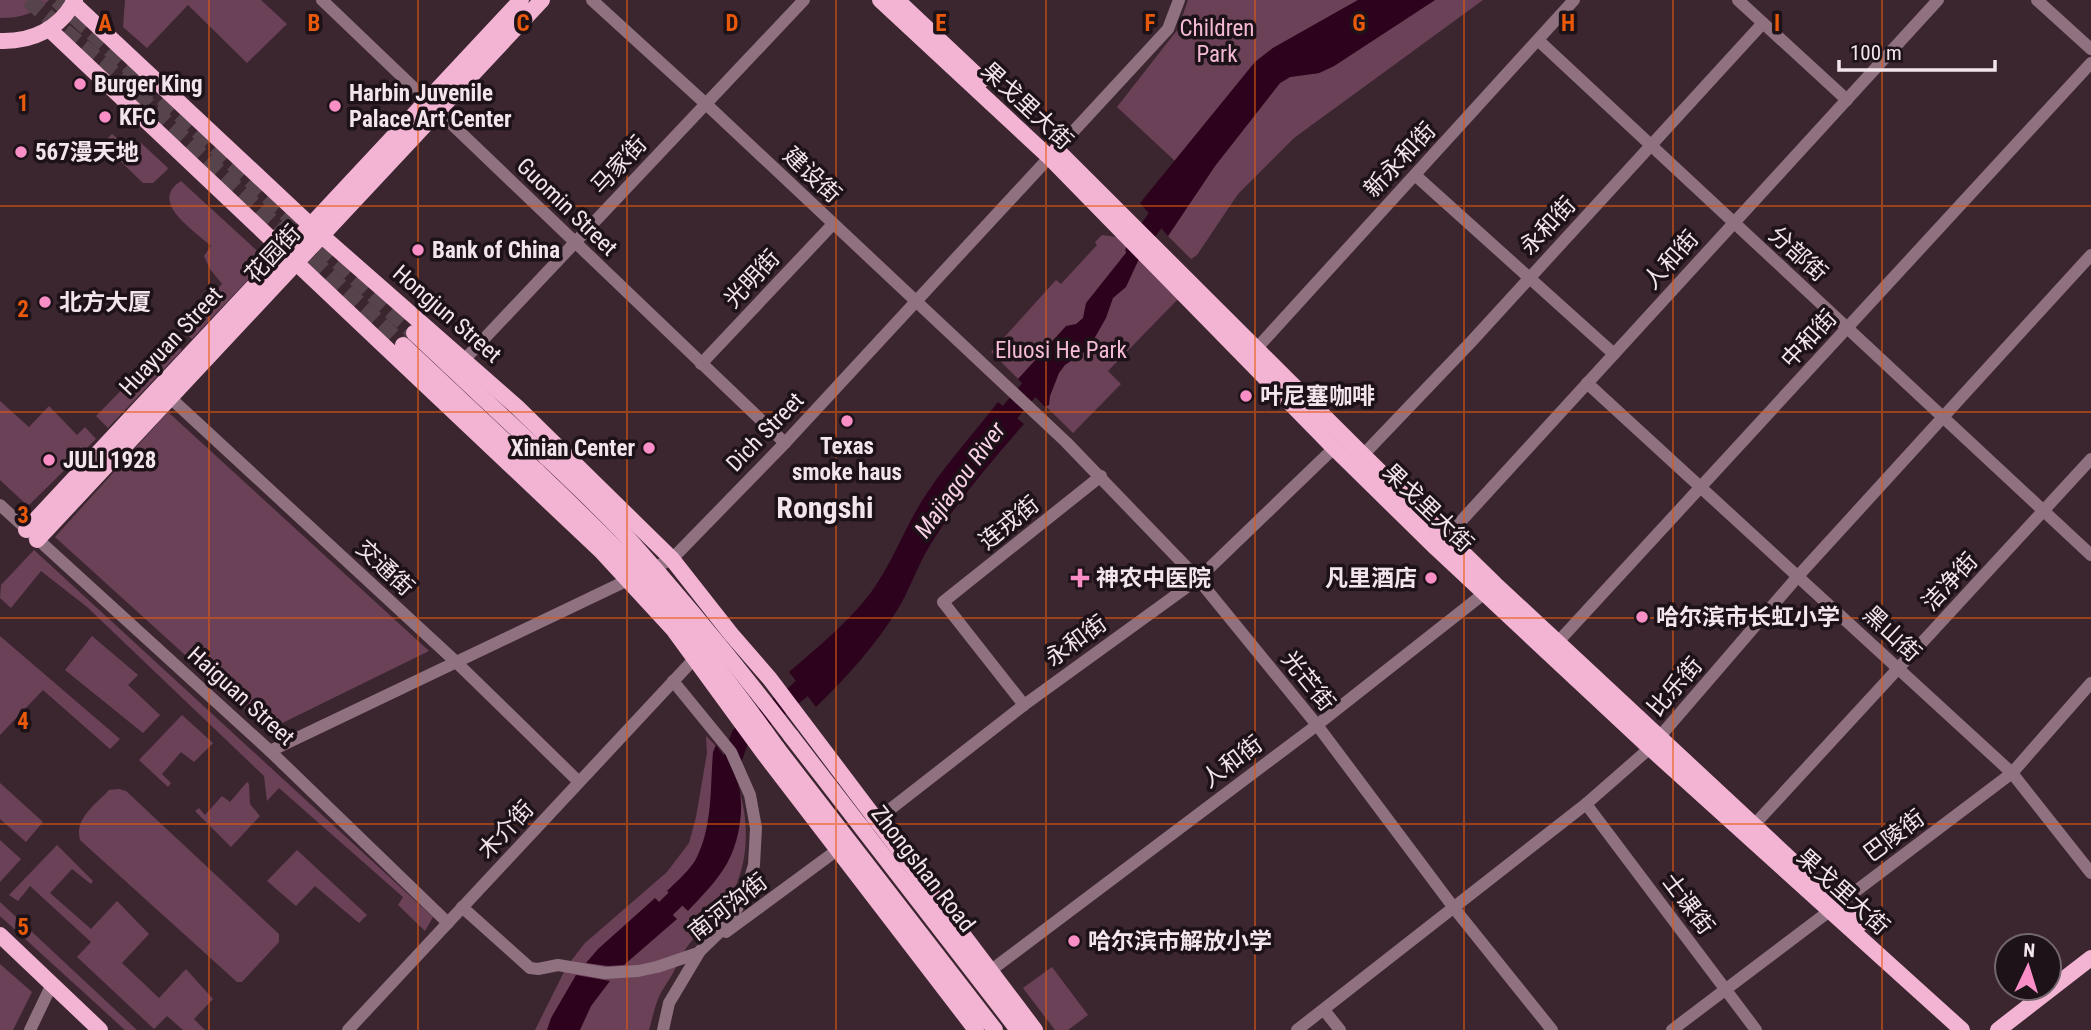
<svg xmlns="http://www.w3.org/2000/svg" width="2091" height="1030" font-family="'Roboto Condensed','Noto Sans SC',sans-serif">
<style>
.green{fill:#6b4157}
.water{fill:#2d021d}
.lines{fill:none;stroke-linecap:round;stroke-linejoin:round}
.river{stroke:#2d021d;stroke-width:19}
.major-tunnel{stroke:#57434c;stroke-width:16;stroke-dasharray:16 8;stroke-linecap:butt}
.minor{stroke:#8f7180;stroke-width:12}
.major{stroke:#f3b4d3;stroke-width:16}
.major-bridge{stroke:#f3b4d3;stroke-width:16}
.grid{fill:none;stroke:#e8590c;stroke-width:2;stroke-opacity:0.55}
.poi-dot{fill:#fa8fc8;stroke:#1c1217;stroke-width:2.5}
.labels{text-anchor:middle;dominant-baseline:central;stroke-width:7;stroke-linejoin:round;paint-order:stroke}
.park-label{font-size:23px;fill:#f4bad6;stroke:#1c1217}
.poi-label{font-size:23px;font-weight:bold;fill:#f3e5ec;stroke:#1c1217;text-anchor:start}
.street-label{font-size:23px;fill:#f3e5ec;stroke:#1c1217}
.water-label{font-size:24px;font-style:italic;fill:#f9d1e5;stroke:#1c1217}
.district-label{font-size:30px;font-weight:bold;fill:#f3e5ec;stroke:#1c1217}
.grid-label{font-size:23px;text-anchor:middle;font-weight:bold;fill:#e8590c;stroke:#1c1217;stroke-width:7;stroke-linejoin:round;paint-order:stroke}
</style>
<rect width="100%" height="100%" fill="#3b2630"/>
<g class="green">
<path d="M0,0h49c-14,14 -29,18 -49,18z"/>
<polygon points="125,0 261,0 287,24 247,63 188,5 147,48 123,27"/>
<polygon points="1188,0 1358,0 1273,48 1255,62 1175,161 1117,107 1178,29"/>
<polygon points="1435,0 1483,0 1294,138 1238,194 1197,255 1191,259 1168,236 1215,166 1280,83 1290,77 1319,73 1334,66"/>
<polygon points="112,134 131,150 140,142 168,168 167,170 153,183 143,183 106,147 106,140"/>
<path d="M181,181l85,78 -5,7 -69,73 -11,-9 41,-46 -12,-15 -6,-13 7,-10c-17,-16 -63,-44 -30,-65z"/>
<polygon points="1102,235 1117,237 1179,298 1108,371 1121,384 1073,433 991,352 1056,280 1061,284 1097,245 1095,242"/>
<polygon points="171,340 182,350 108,428 96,416"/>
<polygon points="0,401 29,427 49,406 77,435 85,427 96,439 28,506 0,480"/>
<polygon points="168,412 429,651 268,730 55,537"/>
<polygon points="34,550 433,917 425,931 398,905 403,897 279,788 267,801 264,776 87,607 41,571 11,608 0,598 1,585"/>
<polygon points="0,636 120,739 110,749 43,690 0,735"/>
<polygon points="92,636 138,675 128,685 160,715 143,733 65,670"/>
<polygon points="182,715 213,743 194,762 181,752 162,774 171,783 168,787 139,760"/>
<path d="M706,736c40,35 51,106 28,154 -11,24 -28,34 -44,53 -7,8 -11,19 -16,28 -5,10 -12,18 -16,28 -4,10 -6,21 -9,31h-114l32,-64 18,-23 82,-71 22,-29 7,-26 11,-64z"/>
<polygon points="247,782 249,784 250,804 260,816 231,847 195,811 199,808 205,815 222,796 230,802"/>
<polygon points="0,783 43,822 26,842 0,819"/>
<path d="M119,789l7,2 153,143v8l-37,40h-5l-157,-142c-6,-21 15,-35 29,-50z"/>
<polygon points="0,840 21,859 0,882"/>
<polygon points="57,845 93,881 91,884 72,869 50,893 91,929 117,901 149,934 122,963 159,998 186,969 213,999 194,1019 205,1030 183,1030 167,1016 154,1029 77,957 91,942 30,886 18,901 9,895"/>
<polygon points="297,850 367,915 359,923 315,886 296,906 267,881"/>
<polygon points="0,902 137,1030 125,1030 0,916"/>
<polygon points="0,964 32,992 13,1030 0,1030"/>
<polygon points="1052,967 1088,1015 1068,1030 1055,1030 1023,988"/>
</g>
<g class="water">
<polygon points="1358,0 1435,0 1334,66 1319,73 1290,77 1280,83 1215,166 1168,236 1140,203 1255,62 1273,48"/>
<polygon points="1129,249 1139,259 1126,287 1113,298 1106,318 1094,339 1083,353 1065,365 1059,373 1050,396 1049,405 1045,407 1018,379 1066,326 1076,324 1083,318 1086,303"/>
<path d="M998,402l26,22c-34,39 -68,78 -95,123 -12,20 -19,42 -31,62 -23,37 -51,68 -82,98l-27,-35c29,-25 66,-55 87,-87 20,-30 32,-65 53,-95 21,-31 46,-58 69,-88z"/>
<path d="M716,745c10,13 21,30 24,47 4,24 -3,58 -17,78 -10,15 -23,28 -35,41l-21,-20c10,-10 22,-20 29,-32 17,-33 14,-72 17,-107z"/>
<polygon points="655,898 677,919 624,965 608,966 586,963 598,949"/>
<polygon points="576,975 610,981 591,1006 580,1030 547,1030 551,1018"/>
</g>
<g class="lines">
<g class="river">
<polyline points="1135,250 1169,200"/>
<polyline points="993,432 1046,370"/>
<polyline points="728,771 741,735 798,692 820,670"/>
<polyline points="647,927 693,882"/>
</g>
<g class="major-tunnel">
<polyline points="28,0 121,79 403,345"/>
<polyline points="57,0 414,333"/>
</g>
<g class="minor">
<polyline points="322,0 785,443"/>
<polyline points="592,0 706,104 1066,442 1198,579 1317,725 1454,908 1552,1030"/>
<polyline points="1738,0 1847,100"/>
<polyline points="2037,0 2091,49"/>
<polyline points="1539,41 2091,555"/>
<polyline points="1415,175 1614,354"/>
<polyline points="1257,348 1574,0"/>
<polyline points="465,359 804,0"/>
<polyline points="701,364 833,224"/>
<polyline points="1587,383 2012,773 2091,873"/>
<polyline points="164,392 455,661 579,782"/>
<polyline points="1363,455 1471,342 1763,23"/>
<polyline points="0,505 270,751 448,923"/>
<polyline points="1441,543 1938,0"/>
<polyline points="1557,643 2091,63"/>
<polyline points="1024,705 943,602 1101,476"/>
<polyline points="270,751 672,559 785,443 1168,29 1179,0"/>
<polyline points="1586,804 1756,1030"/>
<polyline points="870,825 1024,705 1198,579 1334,448"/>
<polyline points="1754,825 2091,459"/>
<polyline points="462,907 530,968 538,969 558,965 605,973 638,971 657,967 698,953 730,922 746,891 754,865 756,828 750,795 731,752 673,681"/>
<polyline points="726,932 844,845"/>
<polyline points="990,971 1317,725 1491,588"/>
<polyline points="1324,1010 1340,1030"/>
<polyline points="30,1030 52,984"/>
<polyline points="348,1030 695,658"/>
<polyline points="663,1030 669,1003 700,951"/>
<polyline points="1297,1030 1586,804 1650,748 1799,575 2091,255"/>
<polyline points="1672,1030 2012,773 2091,683"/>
</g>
<g class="major">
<polyline points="880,0 1049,157 1334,448 1436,548 1650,748 1962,1030"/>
<polyline points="897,0 982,80"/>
<polyline points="73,3 321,235 517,407 672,559 731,634 770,679 1035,1030"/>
<polyline points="49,29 602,552 673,629 765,755 976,1030"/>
<path d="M0,41c32,1 60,-12 75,-41"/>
<polyline points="1057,150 1363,455 1495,584 1860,924"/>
<polyline points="414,333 546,457"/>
<polyline points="403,345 537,471"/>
<polyline points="26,530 521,0"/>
<polyline points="37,540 542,0"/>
<polyline points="791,736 1018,1030"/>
<polyline points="777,748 995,1030"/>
<polyline points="0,935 100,1030"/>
<polyline points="1998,1030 2091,958"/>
</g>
<g class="major-bridge">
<path d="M546,457c27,26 55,52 81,80 57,64 112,131 164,199"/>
<path d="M537,471c32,31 65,62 96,95 52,57 99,119 144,182"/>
</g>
</g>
<path class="grid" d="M209,0v1030M418,0v1030M627,0v1030M836,0v1030M1046,0v1030M1255,0v1030M1464,0v1030M1673,0v1030M1882,0v1030M0,206h2091M0,412h2091M0,618h2091M0,824h2091"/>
<g class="poi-dot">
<circle cx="80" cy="84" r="7"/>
<circle cx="335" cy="106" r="7"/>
<circle cx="105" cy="117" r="7"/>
<circle cx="21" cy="152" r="7"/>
<circle cx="418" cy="250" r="7"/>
<circle cx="45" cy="302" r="7"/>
<circle cx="1246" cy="396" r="7"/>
<circle cx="847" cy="421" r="7"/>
<circle cx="649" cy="448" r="7"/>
<circle cx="49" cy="460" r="7"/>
<path d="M1076.5 567.5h7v7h7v7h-7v7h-7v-7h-7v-7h7z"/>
<circle cx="1431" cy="578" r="7"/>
<circle cx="1642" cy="617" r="7"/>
<circle cx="1074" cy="941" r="7"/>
</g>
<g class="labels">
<g class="park-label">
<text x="1217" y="28">Children<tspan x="1217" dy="26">Park</tspan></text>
<text x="1061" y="350">Eluosi He Park</text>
</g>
<g class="poi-label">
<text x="94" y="84">Burger King</text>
<text x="349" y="93">Harbin Juvenile<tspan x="349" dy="26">Palace Art Center</tspan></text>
<text x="119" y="117">KFC</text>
<text x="35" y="152">567漫天地</text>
<text x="432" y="250">Bank of China</text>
<text x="59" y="302">北方大厦</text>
<text x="1260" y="396">叶尼塞咖啡</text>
<text x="847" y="446" text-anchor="middle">Texas<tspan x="847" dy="26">smoke haus</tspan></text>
<text x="635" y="448" text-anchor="end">Xinian Center</text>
<text x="63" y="460">JULI 1928</text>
<text x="1096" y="578">神农中医院</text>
<text x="1417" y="578" text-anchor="end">凡里酒店</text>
<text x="1656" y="617">哈尔滨市长虹小学</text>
<text x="1088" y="941">哈尔滨市解放小学</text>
</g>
<g class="street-label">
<text transform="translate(1027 106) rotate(43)">果戈里大街</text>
<text transform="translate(1400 160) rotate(-47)">新永和街</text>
<text transform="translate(619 165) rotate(-47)">马家街</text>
<text transform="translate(812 175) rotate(43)">建设街</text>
<text transform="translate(567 207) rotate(44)">Guomin Street</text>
<text transform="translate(1548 226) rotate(-47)">永和街</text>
<text transform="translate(273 254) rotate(-47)">花园街</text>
<text transform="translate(1798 254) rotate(42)">分部街</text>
<text transform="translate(1671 260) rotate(-48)">人和街</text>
<text transform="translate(752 279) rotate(-47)">光明街</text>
<text transform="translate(447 314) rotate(41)">Hongjun Street</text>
<text transform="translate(1809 339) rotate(-47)">中和街</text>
<text transform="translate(171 341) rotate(-47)">Huayuan Street</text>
<text transform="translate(765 432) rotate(-46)">Dich Street</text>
<text transform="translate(1428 508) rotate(44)">果戈里大街</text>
<text transform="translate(1009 523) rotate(-39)">连戎街</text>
<text transform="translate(385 568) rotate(43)">交通街</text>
<text transform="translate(1950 582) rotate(-47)">洁净街</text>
<text transform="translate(1892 634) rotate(43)">黑山街</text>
<text transform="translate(1076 641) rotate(-36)">永和街</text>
<text transform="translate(1308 681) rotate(51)">光芒街</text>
<text transform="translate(1675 687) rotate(-49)">比乐街</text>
<text transform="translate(241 696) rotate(42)">Haiguan Street</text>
<text transform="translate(1232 762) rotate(-37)">人和街</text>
<text transform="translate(506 830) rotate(-47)">木介街</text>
<text transform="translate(1894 836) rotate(-37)">巴陵街</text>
<text transform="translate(923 869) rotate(52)">Zhongshan Road</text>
<text transform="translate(1843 892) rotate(42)">果戈里大街</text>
<text transform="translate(1688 904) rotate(53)">士课街</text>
<text transform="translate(728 907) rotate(-38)">南河沟街</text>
</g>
<g class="water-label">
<text transform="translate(960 480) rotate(-54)">Majiagou River</text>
</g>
<g class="district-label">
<text x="825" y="507">Rongshi</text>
</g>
</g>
<g class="grid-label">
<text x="105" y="31">A</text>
<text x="314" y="31">B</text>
<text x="523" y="31">C</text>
<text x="732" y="31">D</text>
<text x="941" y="31">E</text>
<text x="1150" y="31">F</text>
<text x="1359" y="31">G</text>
<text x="1568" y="31">H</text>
<text x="1777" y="31">I</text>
<text x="23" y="111">1</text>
<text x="23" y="317">2</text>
<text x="23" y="523">3</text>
<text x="23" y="729">4</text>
<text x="23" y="935">5</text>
</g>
<g transform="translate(2028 967) rotate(4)"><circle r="33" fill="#1c1217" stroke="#72666c" stroke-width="2"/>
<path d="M0-5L12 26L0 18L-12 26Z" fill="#fa8fc8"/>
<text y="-10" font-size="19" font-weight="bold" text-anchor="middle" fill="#f3e5ec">N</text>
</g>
<path d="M1839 60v10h156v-10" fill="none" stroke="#f3e5ec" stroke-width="3.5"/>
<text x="1850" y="60" font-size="21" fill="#f3e5ec" stroke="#1c1217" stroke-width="5" paint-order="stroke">100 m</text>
</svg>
